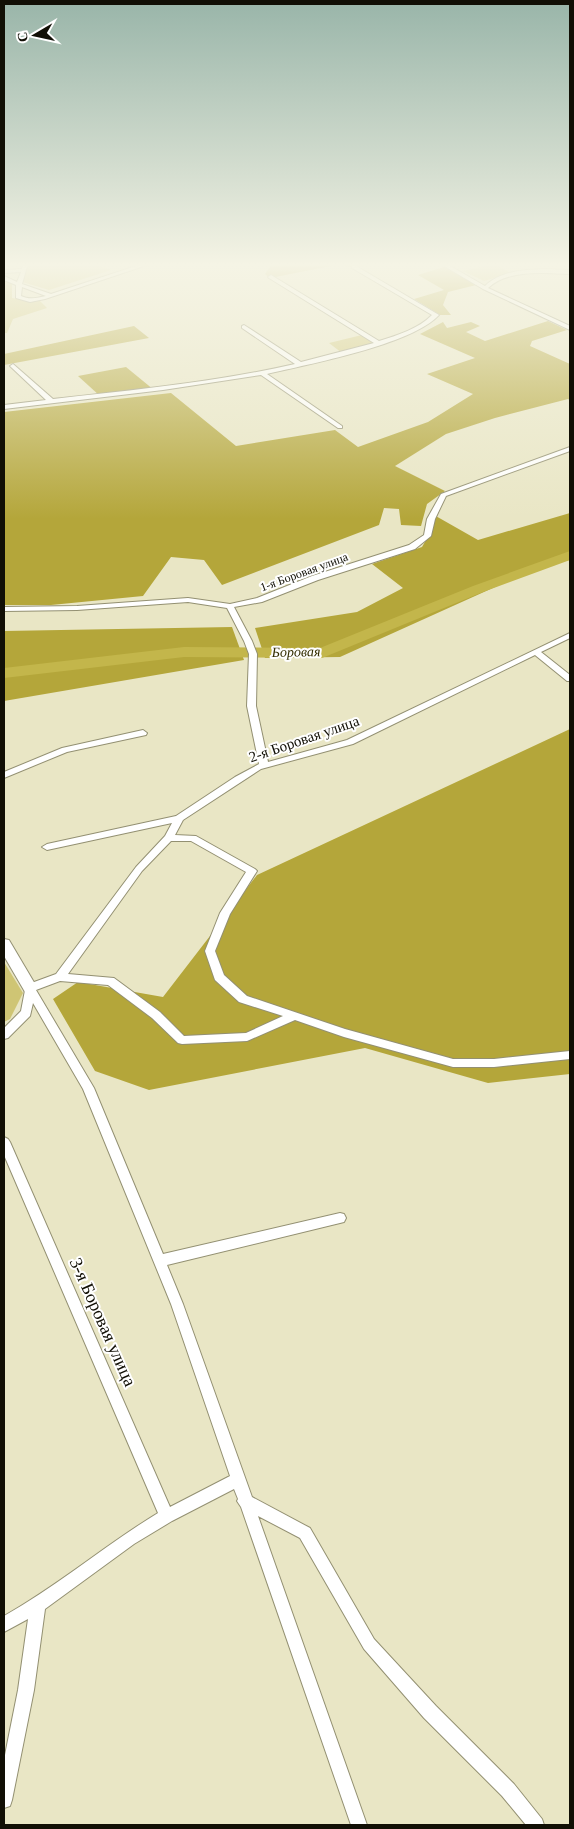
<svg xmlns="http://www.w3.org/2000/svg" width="574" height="1829" font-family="Georgia,serif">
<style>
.green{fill:#cfc574}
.forest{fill:#b4a63a}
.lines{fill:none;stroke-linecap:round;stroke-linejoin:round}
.river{fill:#c3b64b;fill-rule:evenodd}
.street-casing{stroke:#939072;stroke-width:2}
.secondary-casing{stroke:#939072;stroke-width:2}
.street{fill:#fff;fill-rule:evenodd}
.secondary{fill:#fff;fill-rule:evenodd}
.labels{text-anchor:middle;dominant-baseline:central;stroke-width:4;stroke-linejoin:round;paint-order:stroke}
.far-street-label{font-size:12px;fill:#110f05;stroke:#fff}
.far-water-label{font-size:14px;font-style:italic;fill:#332d00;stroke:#fff}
.street-label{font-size:15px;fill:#110f05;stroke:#fff}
.near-street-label{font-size:18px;fill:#110f05;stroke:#fff}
</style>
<rect width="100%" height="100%" fill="#e9e6c5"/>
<g class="green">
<polygon points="26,263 91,263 111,270 49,290 19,281"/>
<polygon points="495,264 511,273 484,281 463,271"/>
<polygon points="4,280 12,283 12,298 25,300 39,300 47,308 13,319 7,333 4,333"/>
<polygon points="362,335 374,344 342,353 329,343"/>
<polygon points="4,962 23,993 10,1019 4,1022"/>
</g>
<g class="forest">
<path d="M273,263h101c-12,3 -21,7 -33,1l-71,14 -5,-4z"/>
<polygon points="447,266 480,284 448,292 443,305 451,315 440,315 414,299 444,290 418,275"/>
<polygon points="548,321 567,330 532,341 530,346 570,364 570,400 568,399 495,418 446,434 395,466 445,491 427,504 421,526 401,525 399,509 384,508 379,525 222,585 204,560 171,557 143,596 51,605 5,605 4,412 171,393 236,446 335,430 358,447 428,422 473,394 427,374 475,358 420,334 443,322 447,328 471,322 480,326 466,332 485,341"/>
<polygon points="134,326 149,338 4,365 4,354"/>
<polygon points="126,367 154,390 100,396 78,376"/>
<polygon points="570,513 570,560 548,563 340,657 265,658 255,628 357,612 403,588 372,564 422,547 433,528 434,515 478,540"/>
<polygon points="232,627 244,660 4,701 4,631"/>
<polygon points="570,729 570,1074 488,1083 365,1048 149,1090 95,1071 53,999 78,982 163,997 257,875"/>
</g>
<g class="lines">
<polygon class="river" points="570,551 570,560 483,592 322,658 184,657 4,678 4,668 184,647 320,648 473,586"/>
<defs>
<g id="street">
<path d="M23,263h5l-6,21 29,10 94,-31h8l-108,36 -15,3 -14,-4v-13l-12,-5v-4l13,6 4,-10 -17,1v-3l18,-1zM22,287l24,9c-8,2 -17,4 -25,0z"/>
<path d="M439,263h6l40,23c20,-20 59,-17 85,-16v4c-25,-1 -62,-5 -82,14l82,38v4l-87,-41z"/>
<path d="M352,266h4l83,49c-28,30 -130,49 -172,59l75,52v2h-4l-77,-53 -98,15 -159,19v-4l42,-5 -35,-33 -1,-1 3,-2 40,35c81,-9 163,-17 242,-35l-53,-36v-2l2,-1 57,37 73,-19 -105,-65 -1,-1 3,-2 108,66c19,-6 39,-12 53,-26l-80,-47z"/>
<path d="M570,447v4l-124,45 -11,23 -4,17 -16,13 -97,31 -56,22 -28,5 18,34 5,13 -1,52 12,56 79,-22 223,-107v5l-29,14 29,23v6h-3l-32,-26 -182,89 -92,25 -78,51 -8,15 21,1 59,33 2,2 -27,43 -15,37 9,24 23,21 98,33 108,30h41l76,-8v8l-76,8h-41l-109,-30 -49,-17 -48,21 -65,3 -4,-1 -26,-25 -44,-33 -48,-4 -24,9 58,98 69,166 177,-41 4,1 2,4 -2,4 -4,1 -173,42 16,39 69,193 58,31 64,111 62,67 78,78 28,35 2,6h-18l-24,-29 -78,-78 -60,-69 -64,-111 -42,-22 109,309h-16l-110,-318 -4,-6 1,-2 -4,-10 -62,32 -38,23 -89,65 -11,81 -22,110 -2,6 -6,2v-48l14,-70 10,-71 -24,13v-16c54,-30 101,-71 154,-103l-154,-358v-18l4,2 2,3 160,365 60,-31 -59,-172 -88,-215 -50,-86 -3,13 -22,22 -4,1v-11l17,-17 5,-26 30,-11 80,-107 29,-31 7,-13 -125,27 -5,-3 5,-3 129,-28 59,-39 24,-13 -12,-58 2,-52 -5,-13 -17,-33 -39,-6 -111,8 -73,1v-4l73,-1 111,-8 42,6 27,-6 55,-22 97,-31 15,-10 3,-16 14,-25zM171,841h20l55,31 -26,41 -15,38 10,29 24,22 44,14 -37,17 -62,3 -24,-24 -46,-34 -46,-4 74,-103z"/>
<polygon points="143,730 147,733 146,735 67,752 4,778 4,772 62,748"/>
</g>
<polygon id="secondary" points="4,939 9,940 35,984 37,988 35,992 30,994 25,992 4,956"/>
</defs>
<use href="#street" class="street-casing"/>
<use href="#secondary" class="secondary-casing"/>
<use href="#street" class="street"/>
<use href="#secondary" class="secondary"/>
</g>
<linearGradient id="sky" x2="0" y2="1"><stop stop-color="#99b5a9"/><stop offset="0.51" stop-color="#f5f4e5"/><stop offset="1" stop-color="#f5f4e5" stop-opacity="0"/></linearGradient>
<rect width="574" height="519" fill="url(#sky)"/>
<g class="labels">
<g class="far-street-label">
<text transform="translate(304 572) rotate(-20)">1-я Боровая улица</text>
</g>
<g class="far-water-label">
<text transform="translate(296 652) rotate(-1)">Боровая</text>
</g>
<g class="street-label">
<text transform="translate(304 739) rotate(-19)">2-я Боровая улица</text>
</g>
<g class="near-street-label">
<text transform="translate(103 1322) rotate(66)">3-я Боровая улица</text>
</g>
</g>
<rect width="574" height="1829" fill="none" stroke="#110f05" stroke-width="10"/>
<g transform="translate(35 35) rotate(261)" stroke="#ffffff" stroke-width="4" paint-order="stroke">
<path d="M0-4L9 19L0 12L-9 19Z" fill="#110f05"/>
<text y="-8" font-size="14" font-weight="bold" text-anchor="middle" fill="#110f05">С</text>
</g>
</svg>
